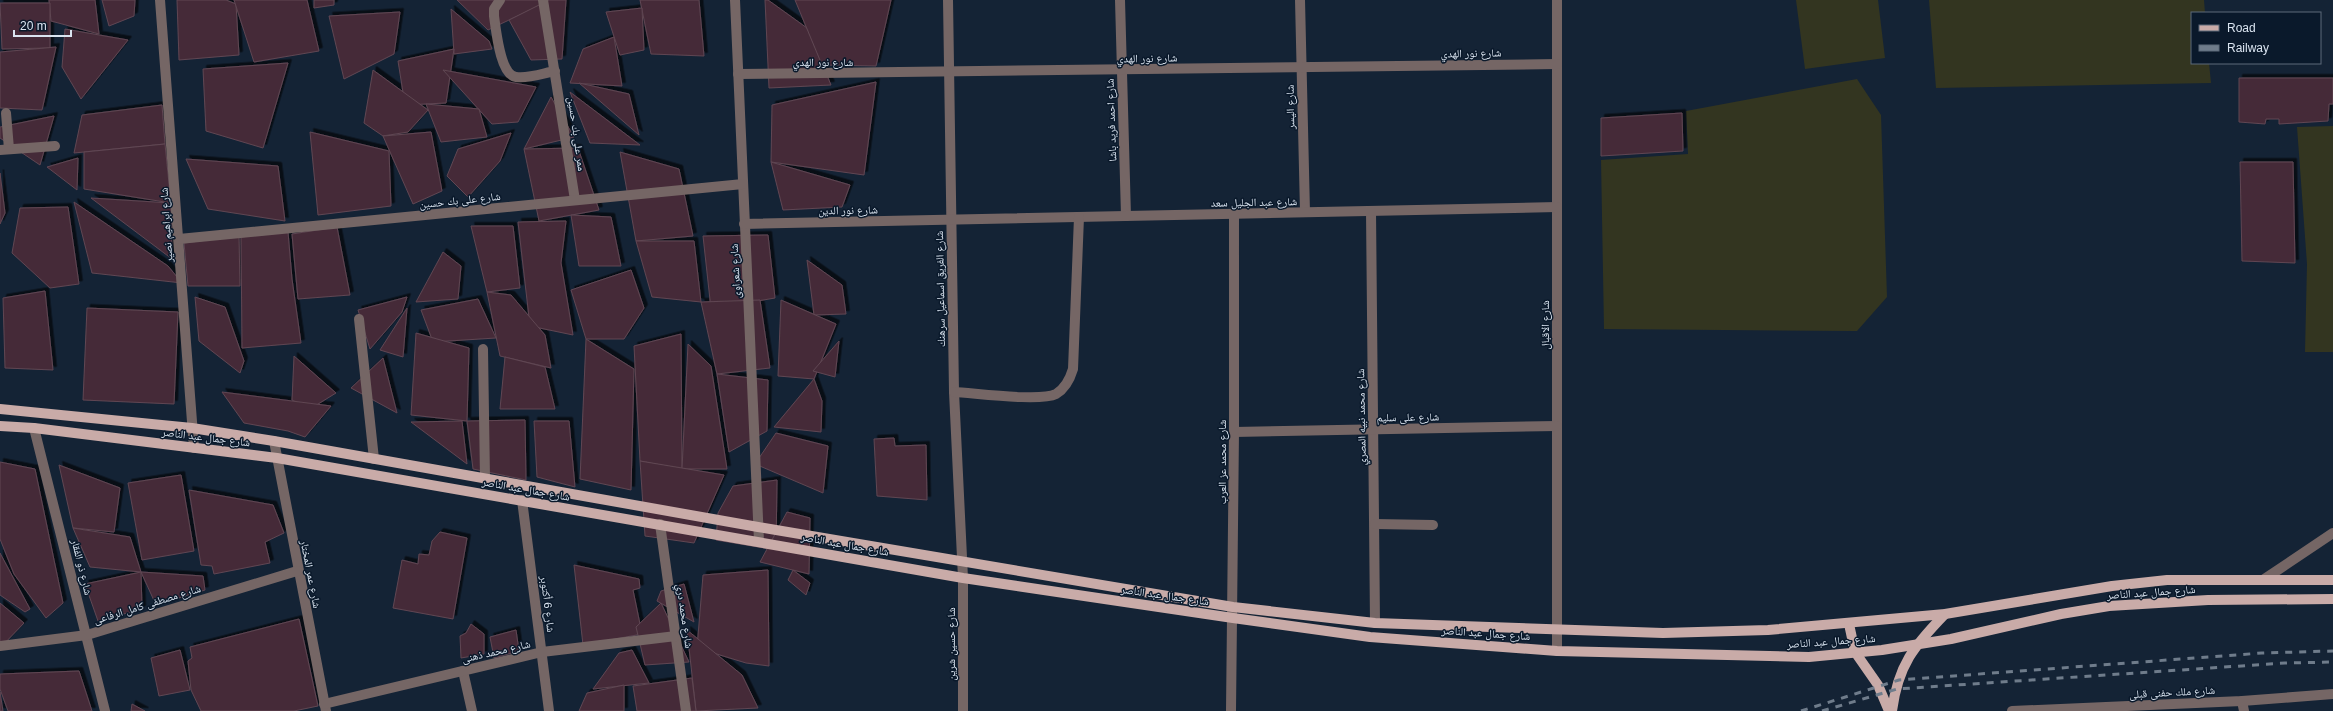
<svg xmlns="http://www.w3.org/2000/svg" width="2333" height="711" font-family="Arial,'Noto Naskh Arabic',sans-serif">
<style>
.pitch{fill:#333520}
.building{fill:#452c38;stroke:#604653;filter:url(#shadow)}
.lines{fill:none;stroke-linecap:round;stroke-linejoin:round}
.minor{stroke:#756665;stroke-width:10}
.major{stroke:#c9aba8;stroke-width:10}
.rail{stroke:#6f7c8b;stroke-width:3;stroke-dasharray:7 7;stroke-linecap:butt}
.labels{text-anchor:middle;dominant-baseline:central;stroke-width:3;stroke-linejoin:round;paint-order:stroke}
.street-label{font-size:11px;fill:#dae4f0;stroke:#0a192b}
</style>
<defs>
<filter id="shadow"><feDropShadow dx="3.5" dy="-3.5" stdDeviation="0" flood-color="#0009"/></filter>
</defs>
<rect width="100%" height="100%" fill="#142335"/>
<g class="pitch">
<polygon points="1796,0 1878,0 1885,58 1805,69"/>
<polygon points="1929,0 2204,0 2205,13 2192,13 2192,63 2209,63 2211,83 1936,88"/>
<polygon points="1857,79 1881,115 1887,297 1857,331 1604,329 1601,160 1688,154 1686,111"/>
<polygon points="2333,126 2333,352 2305,352 2307,264 2297,127"/>
</g>
<g class="building">
<polygon points="49,0 95,0 99,34 51,21"/>
<polygon points="102,0 135,0 134,16 109,26"/>
<polygon points="177,0 226,0 236,4 239,55 179,60"/>
<polygon points="234,0 307,0 319,51 254,62"/>
<polygon points="314,0 334,0 334,5 314,8"/>
<polygon points="457,0 551,0 488,30"/>
<polygon points="549,0 566,0 562,59 531,60 509,20"/>
<polygon points="640,0 699,0 704,56 651,54"/>
<polygon points="765,0 768,0 807,28 831,85 769,88"/>
<polygon points="795,0 891,0 876,66 822,65"/>
<polygon points="0,3 50,3 50,48 2,49"/>
<polygon points="642,8 644,50 620,55 606,12"/>
<polygon points="451,9 489,41 492,49 454,54"/>
<polygon points="400,12 394,54 344,79 329,16"/>
<polygon points="65,29 128,40 81,99 62,67"/>
<polygon points="614,37 622,86 570,83 583,49"/>
<polygon points="56,47 42,110 0,108 0,52"/>
<polygon points="454,49 446,103 405,105 398,61"/>
<polygon points="288,63 263,148 206,131 203,69"/>
<polygon points="373,70 428,110 408,132 383,136 364,123"/>
<polygon points="443,70 536,87 518,122 492,124"/>
<polygon points="2239,78 2333,78 2333,104 2329,104 2328,121 2279,124 2279,119 2266,119 2265,124 2239,122"/>
<polygon points="876,82 864,175 771,162 772,105"/>
<polygon points="579,83 629,94 639,135"/>
<polygon points="570,92 640,145 590,143"/>
<polygon points="551,97 574,137 524,149"/>
<polygon points="426,104 479,109 487,137 441,142"/>
<polygon points="162,105 165,144 74,153 82,115"/>
<polygon points="1682,113 1683,151 1601,156 1601,118"/>
<polygon points="54,116 40,165 0,138 0,127"/>
<polygon points="310,132 389,151 391,206 318,215"/>
<polygon points="431,132 442,191 413,204 383,136"/>
<polygon points="511,133 500,161 468,197 447,176 458,149"/>
<polygon points="165,144 171,203 84,189 84,152"/>
<polygon points="578,148 599,210 539,221 524,149"/>
<polygon points="620,152 679,169 693,236 636,241"/>
<polygon points="78,158 77,190 47,167"/>
<polygon points="186,159 278,166 285,221 208,209"/>
<polygon points="771,162 850,185 842,207 783,210"/>
<polygon points="2240,162 2293,162 2295,263 2242,261"/>
<polygon points="0,173 5,213 0,224"/>
<polygon points="91,198 171,203 172,259"/>
<polygon points="74,202 168,266 182,283 92,273"/>
<polygon points="68,207 79,284 50,288 12,253 20,208"/>
<polygon points="571,215 611,217 621,266 579,266"/>
<polygon points="566,221 561,263 573,335 530,326 518,222"/>
<polygon points="471,226 513,226 520,288 487,292"/>
<polygon points="337,227 350,295 298,299 292,234"/>
<polygon points="288,232 292,279 301,343 242,348 241,237"/>
<polygon points="768,235 775,298 711,309 703,236"/>
<polygon points="239,236 240,286 188,286 184,243"/>
<polygon points="636,241 694,241 701,302 652,297"/>
<polygon points="443,252 461,266 458,299 416,302"/>
<polygon points="807,260 842,285 846,314 814,315"/>
<polygon points="631,270 644,308 624,339 586,339 571,290"/>
<polygon points="45,291 53,370 5,368 3,298"/>
<polygon points="487,292 511,295 545,335 551,368 500,356"/>
<polygon points="195,297 225,307 244,361 240,373 199,341"/>
<polygon points="407,297 402,312 370,349 358,310"/>
<polygon points="478,299 496,338 433,342 421,310"/>
<polygon points="760,300 770,368 717,374 701,302"/>
<polygon points="781,300 836,324 814,379 778,376"/>
<polygon points="87,308 178,312 174,404 83,400"/>
<polygon points="407,308 403,357 380,350"/>
<polygon points="416,333 469,348 467,421 411,415"/>
<polygon points="681,334 682,469 640,461 634,346"/>
<polygon points="586,339 634,369 631,490 580,479"/>
<polygon points="839,341 835,377 813,371"/>
<polygon points="688,344 711,366 727,469 682,469"/>
<polygon points="294,356 336,393 310,409 292,400"/>
<polygon points="505,357 545,367 555,409 500,409"/>
<polygon points="383,358 397,413 351,388"/>
<polygon points="717,374 768,380 767,431 729,452"/>
<polygon points="814,379 822,401 821,432 774,427"/>
<polygon points="222,392 331,406 305,437 288,431 244,423"/>
<polygon points="525,420 526,480 473,469 467,421"/>
<polygon points="462,421 467,464 411,422"/>
<polygon points="534,421 569,421 575,487 537,477"/>
<polygon points="776,433 828,446 823,493 755,464"/>
<polygon points="894,438 895,446 926,445 927,500 877,496 874,439"/>
<polygon points="640,461 724,475 694,543 645,536"/>
<polygon points="0,462 35,469 63,603 46,618 14,574 0,539"/>
<polygon points="59,465 120,488 114,532 73,528"/>
<polygon points="181,475 194,551 142,560 128,483"/>
<polygon points="777,480 776,550 716,540 718,513 733,486"/>
<polygon points="189,490 273,505 284,533 265,542 270,563 214,574 212,566 201,565"/>
<polygon points="787,512 810,518 809,574 760,562"/>
<polygon points="73,528 130,537 141,572 90,567"/>
<polygon points="440,532 467,538 453,619 393,608 402,560 418,564 419,554 429,555 432,541"/>
<polygon points="0,553 30,609 25,612 0,595"/>
<polygon points="574,565 639,579 640,588 633,590 642,634 583,645"/>
<polygon points="768,570 769,666 746,663 697,648 703,575"/>
<polygon points="793,570 810,583 806,595 788,580"/>
<polygon points="141,572 203,576 205,590 156,605"/>
<polygon points="141,572 142,609 98,621 85,584"/>
<polygon points="684,584 694,622 657,601 661,591"/>
<polygon points="0,603 24,623 0,648"/>
<polygon points="661,603 689,662 645,665 636,627"/>
<polygon points="299,619 318,706 294,711 201,711 191,690 188,661 192,658 190,647"/>
<polygon points="471,624 484,634 484,654 461,658 460,636 466,633"/>
<polygon points="516,630 519,651 494,658 490,637"/>
<polygon points="687,630 742,675 758,708 696,711"/>
<polygon points="180,650 190,690 159,696 151,658"/>
<polygon points="632,650 649,683 593,689 619,653"/>
<polygon points="79,671 92,711 8,711 0,689 0,674"/>
<polygon points="692,678 696,711 637,711 633,686"/>
<polygon points="624,685 624,711 579,711 587,693"/>
<polygon points="0,692 3,711 0,711"/>
<polygon points="132,704 145,711 131,711"/>
</g>
<g class="lines">
<g class="minor">
<polyline points="160,0 194,448"/>
<path d="M500,0l-6,9v7c2,13 6,59 22,61 12,2 28,-4 39,-6"/>
<polyline points="543,0 575,200"/>
<polyline points="735,0 759,541"/>
<polyline points="948,0 954,392 963,578 963,711"/>
<polyline points="1120,0 1126,216"/>
<polyline points="1300,0 1305,212"/>
<polyline points="1557,0 1557,651"/>
<polyline points="738,74 1557,64"/>
<polyline points="6,113 9,149"/>
<polyline points="0,150 55,146"/>
<polyline points="1371,211 1375,623"/>
<polyline points="744,224 1557,207"/>
<polyline points="179,239 743,184"/>
<polyline points="359,319 374,459"/>
<polyline points="483,349 485,479"/>
<path d="M954,392c21,1 86,10 102,2 10,-6 14,-15 17,-25l6,-152"/>
<polyline points="34,428 105,711"/>
<polyline points="1234,432 1557,426"/>
<polyline points="274,441 326,711"/>
<polyline points="522,500 549,711"/>
<polyline points="660,524 686,711"/>
<polyline points="1375,524 1433,525"/>
<polyline points="2263,580 2333,533"/>
<polyline points="0,646 87,635 297,571"/>
<polyline points="463,671 472,711"/>
<polyline points="2242,701 2244,711"/>
<polyline points="324,704 542,652 676,636"/>
<polyline points="1231,711 1234,432 1234,214"/>
<polyline points="2012,711 2242,701 2333,694"/>
</g>
<g class="major">
<polyline points="0,409 192,428 274,441 758,527 1233,607 1375,623 1663,633 1768,630 1945,614 2112,586 2167,580 2333,580"/>
<polyline points="0,426 34,428 277,458 963,578 1233,618 1370,637 1557,651 1809,657 1882,650 1951,639 2061,614 2109,606 2208,600 2333,599"/>
<polyline points="1849,624 1855,652 1878,685 1889,711"/>
<path d="M1892,711c6,-46 22,-65 53,-97"/>
</g>
<g class="rail">
<polyline points="1801,711 1899,680 2262,653 2333,651"/>
<polyline points="1822,711 1897,689 2285,663 2333,662"/>
</g>
</g>
<g class="labels">
<g class="street-label">
<text transform="translate(1471 53) rotate(-1)">شارع نور الهدي</text>
<text transform="translate(1147 58) rotate(-1)">شارع نور الهدي</text>
<text x="823" y="62">شارع نور الهدي</text>
<text transform="translate(1290 107) rotate(-91)">شارع اليسر</text>
<text transform="translate(1111 120) rotate(-92)">شارع احمد فريد باشا</text>
<text transform="translate(577 134) rotate(82)">ممر على بك حسين</text>
<text transform="translate(460 200) rotate(-6)">شارع على بك حسين</text>
<text transform="translate(1254 202) rotate(-1)">شارع عبد الجليل سعد</text>
<text transform="translate(848 210) rotate(-1)">شارع نور الدين</text>
<text transform="translate(166 225) rotate(-94)">شارع ابراهيم نصير</text>
<text transform="translate(735 271) rotate(-93)">شارع شعراوى</text>
<text transform="translate(940 289) rotate(-91)">شارع الفريق اسماعيل سرهنك</text>
<text transform="translate(1545 325) rotate(-90)">شارع الاقبال</text>
<text transform="translate(1361 417) rotate(-91)">شارع محمد نبيه المصري</text>
<text transform="translate(1408 417) rotate(-1)">شارع على سليم</text>
<text transform="translate(206 437) rotate(7)">شارع جمال عبد الناصر</text>
<text transform="translate(1222 462) rotate(-90)">شارع محمد عز العرب</text>
<text transform="translate(526 489) rotate(10)">شارع جمال عبد الناصر</text>
<text transform="translate(845 544) rotate(10)">شارع جمال عبد الناصر</text>
<text transform="translate(82 567) rotate(76)">شارع ذو الفقار</text>
<text transform="translate(311 574) rotate(79)">شارع عمر المختار</text>
<text transform="translate(2151 592) rotate(-4)">شارع جمال عبد الناصر</text>
<text transform="translate(1165 595) rotate(8)">شارع جمال عبد الناصر</text>
<text transform="translate(147 604) rotate(-17)">شارع مصطفى كامل الرفاعى</text>
<text transform="translate(548 604) rotate(83)">شارع 6 أكتوبر</text>
<text transform="translate(685 616) rotate(82)">شارع محمد دري</text>
<text transform="translate(1486 633) rotate(4)">شارع جمال عبد الناصر</text>
<text transform="translate(1831 641) rotate(-4)">شارع جمال عبد الناصر</text>
<text transform="translate(951 644) rotate(-90)">شارع حسين شرين</text>
<text transform="translate(496 651) rotate(-13)">شارع محمد ذهنى</text>
<text transform="translate(2172 692) rotate(-3)">شارع ملك حفنى قبلى</text>
</g>
</g>
<rect x="2191" y="12" width="130" height="52" fill="#0a192b" stroke="#5d6a7a"/>
<rect x="2199" y="25" width="20" height="6" fill="#c9aba8" stroke="#5d6a7a"/>
<text x="2227" y="32" font-size="12" fill="#dae4f0">Road</text>
<rect x="2199" y="45" width="20" height="6" fill="#6f7c8b" stroke="#5d6a7a"/>
<text x="2227" y="52" font-size="12" fill="#dae4f0">Railway</text>
<path d="M14 30v6h57v-6" fill="none" stroke="#dae4f0" stroke-width="2"/>
<text x="20" y="30" font-size="12" fill="#dae4f0" stroke="#0a192b" stroke-width="3" paint-order="stroke">20 m</text>
</svg>
